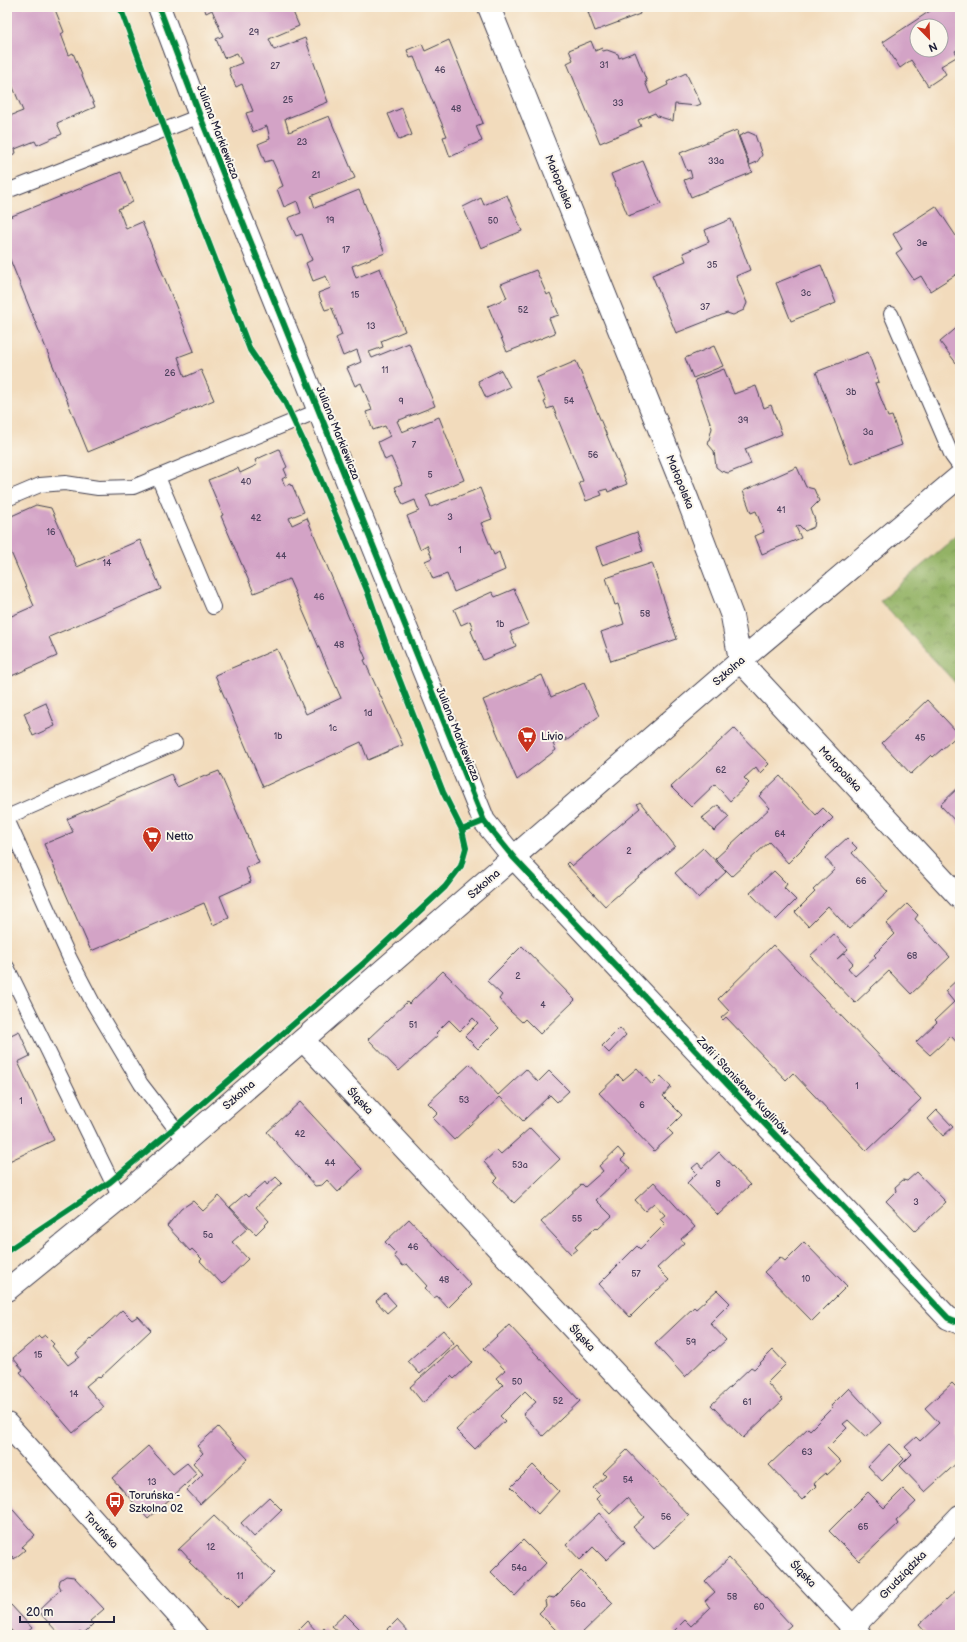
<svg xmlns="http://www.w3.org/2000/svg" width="967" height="1642" font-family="'Balsamiq Sans',sans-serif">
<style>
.forest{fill:url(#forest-crowns);stroke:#5a6a50}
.building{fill:#d3a3c6;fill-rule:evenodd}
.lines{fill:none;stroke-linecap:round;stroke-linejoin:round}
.lane-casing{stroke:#413e4e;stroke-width:16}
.street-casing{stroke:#413e4e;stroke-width:24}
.lane{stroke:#fff;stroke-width:14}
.street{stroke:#fff;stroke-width:22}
.cycleway-casing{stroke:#fbf7ec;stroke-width:8}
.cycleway{stroke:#00873e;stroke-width:6}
.labels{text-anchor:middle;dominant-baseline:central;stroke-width:4;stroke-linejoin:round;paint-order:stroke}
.number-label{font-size:9px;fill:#4e425e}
.street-label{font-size:11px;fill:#22223b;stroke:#fbf7ec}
.poi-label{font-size:11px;fill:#22223b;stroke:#fbf7ec;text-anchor:start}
</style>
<defs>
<pattern id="forest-crowns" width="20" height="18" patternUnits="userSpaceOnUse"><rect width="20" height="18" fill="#93b265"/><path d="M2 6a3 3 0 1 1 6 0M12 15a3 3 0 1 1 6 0" fill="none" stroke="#789054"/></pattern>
</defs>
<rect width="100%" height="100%" fill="#fbf7ec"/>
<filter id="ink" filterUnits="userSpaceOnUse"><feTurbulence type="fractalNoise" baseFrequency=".025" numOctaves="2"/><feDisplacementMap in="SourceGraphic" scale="8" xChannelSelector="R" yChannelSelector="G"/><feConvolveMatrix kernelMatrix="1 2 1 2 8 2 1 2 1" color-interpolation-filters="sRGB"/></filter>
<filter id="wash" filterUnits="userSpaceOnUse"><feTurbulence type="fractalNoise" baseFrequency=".012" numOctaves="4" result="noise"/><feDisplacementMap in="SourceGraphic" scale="16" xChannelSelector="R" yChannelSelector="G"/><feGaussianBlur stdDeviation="0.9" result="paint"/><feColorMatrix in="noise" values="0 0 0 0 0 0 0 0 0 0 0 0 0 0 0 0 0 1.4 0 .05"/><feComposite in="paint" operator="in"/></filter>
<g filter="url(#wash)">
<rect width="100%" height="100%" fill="#f2dbbc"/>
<polygon class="forest" points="960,533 960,688 880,601"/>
<g id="blocks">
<g class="building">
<polygon points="13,7 54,7 64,32 61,34 69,55 73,53 95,107 57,123 62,134 37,145 35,141 15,149 16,153 7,157 7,117 23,111 7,73 7,9"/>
<polygon points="204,7 291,7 299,26 269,39 274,50 305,38 328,102 285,119 289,132 329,116 355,178 311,196 315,208 359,190 385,253 352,266 356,278 380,268 405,331 381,341 383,347 369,352 372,358 409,343 435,406 397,421 402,432 439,417 464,480 426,496 429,501 431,507 480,488 492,519 481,523 494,555 499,552 505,570 454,592 447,574 433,579 425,561 432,558 427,545 420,549 407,516 419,511 415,500 403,505 395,487 402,484 397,470 391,457 385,460 378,442 390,436 385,426 373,430 366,412 372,410 361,383 355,386 347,368 361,362 357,350 343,356 336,338 342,335 332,308 325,310 318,293 331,288 326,276 313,281 306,263 312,260 302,234 296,236 288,218 301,213 297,201 284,207 277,189 283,186 278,173 272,160 265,162 258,144 270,139 267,126 253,132 246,113 253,111 242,84 236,87 230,73 229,68 242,63 237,53 224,58 216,39 223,36 212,10 206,13"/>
<polygon points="601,7 638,7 640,14 595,31 588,12"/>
<path d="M936,7h24v41l-5,3 3,5 -17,10 5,8 -18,12 -17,-26 -11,8 -17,-26zM917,26h24v24h-24z"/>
<polygon points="449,40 483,123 476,126 482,141 464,148 465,150 450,157 443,137 447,136 414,57 410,58 407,50 422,44 425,51"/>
<polygon points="591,41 595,51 602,48 603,51 607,50 618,54 619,58 635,52 647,82 645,82 650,94 668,85 667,82 686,73 701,104 696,106 675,104 673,121 657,116 655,113 638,120 641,126 600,143 567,63 573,60 569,50"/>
<polygon points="402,108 412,135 399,140 388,114"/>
<polygon points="737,130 738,132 737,133 751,170 753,172 691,197 684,180 692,177 690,170 687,171 680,153"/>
<polygon points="748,132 755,135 762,155 757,162 750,165 739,136"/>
<polygon points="643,161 661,204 628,216 611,174"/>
<polygon points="121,172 133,202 118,209 122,218 126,229 142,222 194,351 178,357 185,377 201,370 214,400 88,452 7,252 7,218"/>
<polygon points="507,195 522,231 481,248 463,207 481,198 484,205"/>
<polygon points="936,206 960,242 960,272 930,291 921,276 914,280 896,253 902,249 893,234"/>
<polygon points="731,219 750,270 736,276 747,303 744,310 733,315 727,313 676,333 652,275 686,261 683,253 709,242 705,230"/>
<polygon points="821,265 836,303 791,321 776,283"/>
<polygon points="536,270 547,295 550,293 559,315 549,318 555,333 507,352 488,306 507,298 501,284"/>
<polygon points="960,325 960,368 940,342"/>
<polygon points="714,346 723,366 693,378 685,358"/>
<polygon points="868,352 879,382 875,383 888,417 892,416 902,445 851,464 816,372"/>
<polygon points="576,361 627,484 608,492 607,489 600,491 602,495 586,501 579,483 583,481 553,407 547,409 544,402 546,401 536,378"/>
<polygon points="724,369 734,394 756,386 764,408 771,405 782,434 745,449 751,464 728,473 721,471 716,467 714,451 708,444 712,428 695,380"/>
<polygon points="501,370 510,387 486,398 478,381"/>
<polygon points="279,449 287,467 284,469 287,476 282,479 285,486 290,484 291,486 292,485 304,512 289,518 292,525 307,518 366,659 364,660 403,745 368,760 361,742 263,787 215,675 277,649 306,714 341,698 289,579 254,593 221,516 223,515 208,480 238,468 240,473 257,465 255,460"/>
<polygon points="797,467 806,487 814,489 819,501 811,509 815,520 814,527 805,531 799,525 796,527 801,538 762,554 755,536 764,532 756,511 751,513 743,491"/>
<polygon points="36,505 51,508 77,567 140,540 161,589 49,637 57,656 7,678 7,618 34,606 7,543 7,518"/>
<polygon points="637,532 643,551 602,565 596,547"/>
<polygon points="652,563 677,639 611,661 601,632 624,624 618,604 615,605 606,578"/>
<polygon points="514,589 529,624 510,632 516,646 483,660 479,651 478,652 479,650 471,631 473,629 470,621 461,625 454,609 492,592 495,597"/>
<polygon points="542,675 551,697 584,683 599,716 566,741 566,738 553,744 556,750 517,780 483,700"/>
<polygon points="927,700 959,734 933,757 931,755 911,774 882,743"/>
<polygon points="46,703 55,726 33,736 24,713"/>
<polygon points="734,728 769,764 760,773 756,767 744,778 749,783 730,801 715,784 691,807 671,787"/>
<polygon points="219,771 259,863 246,868 251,882 220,896 229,918 213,925 204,903 91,951 44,844 73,832 67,819 171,774 177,787 205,775 206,776"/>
<polygon points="780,776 816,815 823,808 833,818 788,863 769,842 732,876 715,859 770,808 759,796"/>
<polygon points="960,786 960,826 940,805"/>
<polygon points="640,802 675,846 605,906 566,864 568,862 572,866 640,808 637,804"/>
<polygon points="718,805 729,817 714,831 702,818"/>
<polygon points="847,838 857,848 852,853 888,892 849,929 828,906 808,926 795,912 815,892 813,890 835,869 825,858"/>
<polygon points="703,848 726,872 698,898 675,873"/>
<polygon points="774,871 787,884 784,888 796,900 776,920 750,893"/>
<polygon points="907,904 918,915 915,919 950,957 911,994 889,971 855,1003 810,956 834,934 848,949 837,959 844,953 853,963 848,968 855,976 876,957 874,955 895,934 886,924"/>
<polygon points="773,945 921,1099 867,1151 793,1073 786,1080 726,1017 723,1020 721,1018 729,1011 718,999"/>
<polygon points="522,946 575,1000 540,1034 525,1019 522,1022 510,1011 499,999 502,995 487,981"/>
<polygon points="443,971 499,1028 478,1049 465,1036 478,1023 473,1018 460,1031 449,1020 436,1033 438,1035 399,1071 368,1039 407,1002 409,1004"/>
<polygon points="960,977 960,1046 951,1036 930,1055 916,1042 937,1022 935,1020 954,1002 945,991"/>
<polygon points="620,1028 626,1035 609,1053 602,1046"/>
<polygon points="19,1031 30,1056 18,1062 54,1140 7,1162 7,1037"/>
<polygon points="470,1064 498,1095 526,1069 538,1082 549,1071 569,1091 557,1102 550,1095 523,1121 500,1097 454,1140 433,1118 438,1113 428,1103"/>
<polygon points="637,1068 652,1085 661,1076 671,1087 663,1096 682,1115 668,1129 673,1134 654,1151 599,1093 618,1075 623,1080"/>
<polygon points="300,1102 362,1169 338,1192 327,1180 322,1185 315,1186 267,1132"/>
<polygon points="937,1110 953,1127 943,1136 928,1119"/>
<polygon points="960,1124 960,1134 955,1129"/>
<polygon points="530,1128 560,1159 514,1203 494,1182 498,1178 484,1162 497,1150 501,1154"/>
<polygon points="618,1148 625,1156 621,1160 630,1168 596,1200 612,1216 598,1229 596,1227 575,1247 577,1249 571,1254 541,1222 582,1184 585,1187 603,1171 599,1166"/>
<polygon points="719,1152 750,1185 718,1215 687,1183 697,1173 692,1168 698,1163 702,1168"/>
<polygon points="917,1172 946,1202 915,1231 886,1201 896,1191 895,1187 903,1180 907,1181"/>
<polygon points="276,1177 282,1183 256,1207 269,1221 256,1234 230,1207 245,1194 248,1197 265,1182 267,1185"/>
<polygon points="654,1182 695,1227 681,1239 684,1243 657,1268 669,1280 658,1290 657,1290 630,1317 599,1284 637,1246 640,1249 665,1224 660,1219 665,1215 654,1203 645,1211 635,1200"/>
<polygon points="219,1196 248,1228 232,1242 248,1259 222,1284 200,1261 202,1259 192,1249 190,1251 167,1226 181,1209 193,1201 203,1211"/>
<polygon points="409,1219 471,1285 448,1308 437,1296 434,1298 425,1288 427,1286 407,1264 403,1266 394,1256 396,1253 385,1242"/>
<polygon points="804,1242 847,1286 812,1321 764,1272 780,1257 785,1261"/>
<polygon points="717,1290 730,1303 710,1323 726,1340 714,1351 713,1350 685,1377 655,1344 694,1307 696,1309"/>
<polygon points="385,1293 396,1305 387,1313 376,1301"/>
<polygon points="122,1310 132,1320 138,1316 151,1330 100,1378 98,1376 86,1386 104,1407 73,1433 20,1372 23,1370 13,1358 39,1336 41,1338 45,1335 54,1344 52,1346 68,1365 79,1357 76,1353"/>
<polygon points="509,1325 580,1401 543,1436 523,1414 536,1402 525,1391 500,1416 505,1421 475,1449 456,1430 503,1385 496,1378 505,1370 484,1348"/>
<polygon points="443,1330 454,1343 420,1374 408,1361"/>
<polygon points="457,1345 472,1362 454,1379 451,1376 423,1403 410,1387"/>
<polygon points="773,1350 786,1364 767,1383 783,1400 743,1438 711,1405 751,1367 754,1369"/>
<polygon points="952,1383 958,1389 960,1387 960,1460 925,1492 900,1466 912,1454 905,1447 916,1437 920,1441 939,1423 925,1408"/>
<polygon points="849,1388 881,1423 866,1437 848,1420 843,1424 847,1428 827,1448 841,1462 827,1475 825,1473 819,1478 814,1484 816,1486 802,1500 769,1465 808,1428 810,1430 833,1407 831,1406"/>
<polygon points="218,1427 248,1459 200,1504 187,1490 203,1474 193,1463 203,1453 197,1446"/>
<polygon points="889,1444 904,1459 882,1481 868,1466"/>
<polygon points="148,1446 173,1474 187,1463 197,1474 148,1519 112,1478"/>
<polygon points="627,1450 689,1516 654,1549 633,1527 644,1517 627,1498 610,1514 596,1499 600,1495 593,1488 606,1476 603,1473"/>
<polygon points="533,1465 559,1491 538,1514 511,1487"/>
<polygon points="903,1489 916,1502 896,1521 898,1524 859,1561 829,1531 868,1492 884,1508"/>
<polygon points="269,1497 282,1510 254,1537 241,1523"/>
<polygon points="7,1503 35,1535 22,1547 25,1550 14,1559 12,1556 7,1561"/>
<polygon points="599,1513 625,1542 606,1560 593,1547 580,1560 566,1545"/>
<polygon points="214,1516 274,1573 238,1608 227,1597 226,1598 189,1562 191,1561 181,1550 178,1550"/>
<polygon points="523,1540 546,1563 515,1596 491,1572"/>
<polygon points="729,1558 791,1625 780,1635 678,1635 674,1631 685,1620 691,1626 710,1608 705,1601 715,1592 705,1581"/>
<polygon points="581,1571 613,1603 580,1635 561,1635 539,1613 546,1606 545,1601 549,1597 554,1598"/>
<polygon points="66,1576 74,1577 104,1609 90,1621 93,1624 83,1634 80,1631 76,1635 60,1635 38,1611 61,1589 59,1585 60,1580"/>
<polygon points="959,1588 960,1589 960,1635 928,1635 919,1625"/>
<polygon points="11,1605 32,1628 24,1635 16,1635 7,1626 7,1608"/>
<polygon points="345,1614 366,1635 342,1635 332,1626"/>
<polygon points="397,1620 410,1634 382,1635"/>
<polygon points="307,1621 319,1634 324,1628 331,1635 293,1635"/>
</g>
</g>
</g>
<g filter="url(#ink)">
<use href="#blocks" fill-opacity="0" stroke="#413e4e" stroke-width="1"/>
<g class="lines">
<defs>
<g id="lane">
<polyline points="7,191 200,116"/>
<polyline points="891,314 952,456 960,467"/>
<polyline points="158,477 213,607"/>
<polyline points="7,499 40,485 65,483 98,488 133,487 318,411"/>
<polyline points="7,817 175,743"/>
<polyline points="7,819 70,959 93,1003 141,1084 185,1141"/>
<polyline points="7,967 120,1198"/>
</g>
<g id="street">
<polyline points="159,7 200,116 484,821 514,858 948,1318 960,1323"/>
<polyline points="489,7 687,498 732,616 740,661 960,898"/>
<polyline points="303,1040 860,1635"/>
<polyline points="7,1290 120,1198 740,661 960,476"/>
<polyline points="7,1424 196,1635"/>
<polyline points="849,1635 853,1627 960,1516"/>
</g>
</defs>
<use href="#lane" class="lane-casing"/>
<use href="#street" class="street-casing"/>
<use href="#lane" class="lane"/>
<use href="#street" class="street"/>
<defs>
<g id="cycleway">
<polyline points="120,7 165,129 250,350 284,400 315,466 367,590 388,650 443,792 462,830"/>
<polyline points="159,7 200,116 484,821 514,858 948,1318 960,1323"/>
<polyline points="7,1251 110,1182 174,1128 364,963 445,887 461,866 466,848 462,830 484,821"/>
</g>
</defs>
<use href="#cycleway" class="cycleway-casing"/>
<use href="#cycleway" class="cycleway"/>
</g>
</g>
<defs>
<symbol id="supermarket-pin" viewBox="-11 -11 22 30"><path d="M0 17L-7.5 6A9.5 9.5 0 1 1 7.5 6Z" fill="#c8321e" stroke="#fbf7ec"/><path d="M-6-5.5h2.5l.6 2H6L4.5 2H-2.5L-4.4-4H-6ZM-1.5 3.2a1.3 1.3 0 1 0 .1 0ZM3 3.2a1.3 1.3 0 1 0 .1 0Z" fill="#fff"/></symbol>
<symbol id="bus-pin" viewBox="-11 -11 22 30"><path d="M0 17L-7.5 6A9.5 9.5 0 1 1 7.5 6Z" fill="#c8321e" stroke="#fbf7ec"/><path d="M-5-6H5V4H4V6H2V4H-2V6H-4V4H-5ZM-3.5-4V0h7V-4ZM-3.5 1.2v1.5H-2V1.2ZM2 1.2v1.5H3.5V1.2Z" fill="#fff"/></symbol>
</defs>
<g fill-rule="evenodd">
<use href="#supermarket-pin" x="516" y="725" width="22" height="30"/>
<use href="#supermarket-pin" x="141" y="825" width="22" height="30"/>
<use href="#bus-pin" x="104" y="1490" width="22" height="30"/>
</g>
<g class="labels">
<g class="number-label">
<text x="254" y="32">29</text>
<text x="604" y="65">31</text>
<text x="275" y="66">27</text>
<text x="440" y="70">46</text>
<text x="288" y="100">25</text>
<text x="618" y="103">33</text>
<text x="456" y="109">48</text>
<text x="302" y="142">23</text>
<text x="716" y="161">33a</text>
<text x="316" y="175">21</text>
<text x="330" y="220">19</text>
<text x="493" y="221">50</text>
<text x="922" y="243">3e</text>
<text x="346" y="250">17</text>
<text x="712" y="265">35</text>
<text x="806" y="293">3c</text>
<text x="355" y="295">15</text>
<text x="705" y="307">37</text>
<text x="523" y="310">52</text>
<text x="371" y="326">13</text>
<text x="385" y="370">11</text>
<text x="170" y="373">26</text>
<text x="851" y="392">3b</text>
<text x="401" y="401">9</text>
<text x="569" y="401">54</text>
<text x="743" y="420">39</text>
<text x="868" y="432">3a</text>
<text x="414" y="445">7</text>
<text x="593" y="455">56</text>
<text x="430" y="475">5</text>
<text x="246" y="482">40</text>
<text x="781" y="510">41</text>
<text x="450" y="517">3</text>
<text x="256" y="518">42</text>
<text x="51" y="532">16</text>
<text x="460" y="550">1</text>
<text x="281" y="556">44</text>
<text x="107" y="563">14</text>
<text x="319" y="597">46</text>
<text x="645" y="614">58</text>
<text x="500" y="624">1b</text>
<text x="339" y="645">48</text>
<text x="368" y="713">1d</text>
<text x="333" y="728">1c</text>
<text x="278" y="736">1b</text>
<text x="920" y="738">45</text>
<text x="721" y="770">62</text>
<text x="780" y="834">64</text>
<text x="629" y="851">2</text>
<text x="861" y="881">66</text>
<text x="912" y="956">68</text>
<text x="518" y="976">2</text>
<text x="543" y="1005">4</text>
<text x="413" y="1025">51</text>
<text x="857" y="1086">1</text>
<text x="464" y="1100">53</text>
<text x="21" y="1101">1</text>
<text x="642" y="1105">6</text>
<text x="300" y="1134">42</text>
<text x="330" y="1163">44</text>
<text x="520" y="1165">53a</text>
<text x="718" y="1184">8</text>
<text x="916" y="1202">3</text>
<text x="577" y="1219">55</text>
<text x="208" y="1235">5a</text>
<text x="413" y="1247">46</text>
<text x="636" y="1274">57</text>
<text x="806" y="1279">10</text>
<text x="444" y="1280">48</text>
<text x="691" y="1342">59</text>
<text x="38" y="1355">15</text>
<text x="517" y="1382">50</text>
<text x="74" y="1394">14</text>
<text x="558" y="1401">52</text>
<text x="747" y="1402">61</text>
<text x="807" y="1452">63</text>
<text x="628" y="1480">54</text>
<text x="152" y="1482">13</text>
<text x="666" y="1517">56</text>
<text x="863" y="1527">65</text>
<text x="211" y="1547">12</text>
<text x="519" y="1568">54a</text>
<text x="240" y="1576">11</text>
<text x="732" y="1597">58</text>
<text x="578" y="1604">56a</text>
<text x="759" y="1607">60</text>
</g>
<g class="street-label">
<text transform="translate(218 132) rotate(69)">Juliana Markiewicza</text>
<text transform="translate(559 182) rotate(68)">Małopolska</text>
<text transform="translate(338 433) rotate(68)">Juliana Markiewicza</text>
<text transform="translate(680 482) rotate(68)">Małopolska</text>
<text transform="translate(729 671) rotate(-41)">Szkolna</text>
<text transform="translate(458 734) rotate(68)">Juliana Markiewicza</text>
<text transform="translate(840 769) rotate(47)">Małopolska</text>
<text transform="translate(484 884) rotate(-41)">Szkolna</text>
<text transform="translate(743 1086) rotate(47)">Zofii i Stanisława Kuglinów</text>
<text transform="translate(239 1095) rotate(-41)">Szkolna</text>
<text transform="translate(360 1101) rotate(47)">Śląska</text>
<text transform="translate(582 1338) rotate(47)">Śląska</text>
<text transform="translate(101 1530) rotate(48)">Toruńska</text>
<text transform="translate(803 1574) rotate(47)">Śląska</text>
<text transform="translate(903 1575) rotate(-46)">Grudziądzka</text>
</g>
<g class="poi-label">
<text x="541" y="736">Livio</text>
<text x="166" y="836">Netto</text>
<text x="129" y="1495">Toruńska -<tspan x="129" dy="13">Szkolna 02</tspan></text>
</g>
</g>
<rect width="967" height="1642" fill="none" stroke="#fbf7ec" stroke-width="24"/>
<g transform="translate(929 38) rotate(157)"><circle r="19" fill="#fbf7ec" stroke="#a4a2a5"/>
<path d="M0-3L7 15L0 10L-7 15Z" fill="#c8321e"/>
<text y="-6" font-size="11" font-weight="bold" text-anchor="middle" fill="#22223b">N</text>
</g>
<path d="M20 1616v6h94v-6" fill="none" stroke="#22223b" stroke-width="2"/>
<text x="26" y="1616" font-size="12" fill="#22223b" stroke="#fbf7ec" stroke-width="3" paint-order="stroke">20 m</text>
</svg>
